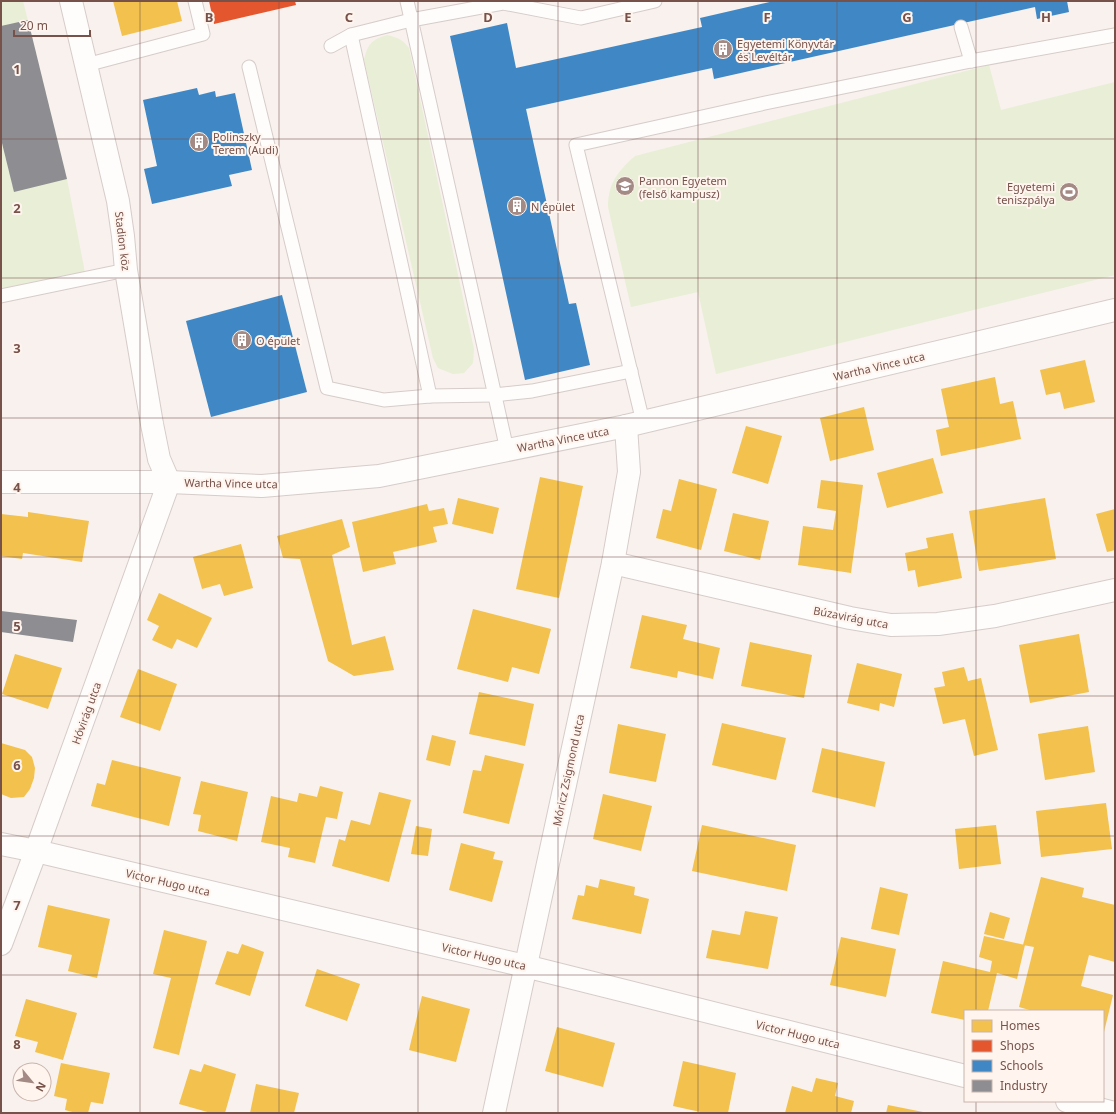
<svg xmlns="http://www.w3.org/2000/svg" width="1116" height="1114" font-family="'Noto Sans',sans-serif">
<style>
.green{fill:#e9eed7}
.homes{fill:#f2c14e}
.shops{fill:#e4572e}
.schools{fill:#3f88c5}
.industry{fill:#8d8d92}
.lines{fill:none;stroke-linecap:round;stroke-linejoin:round}
.service-casing{stroke:#d6ccc9;stroke-width:15}
.minor-casing{stroke:#d6ccc9;stroke-width:24}
.service{stroke:#fefdfc;stroke-width:13}
.minor{stroke:#fefdfc;stroke-width:22}
.grid{fill:none;stroke:#77524b;stroke-width:1;stroke-opacity:0.55}
.labels{text-anchor:middle;dominant-baseline:central;stroke-width:4;stroke-linejoin:round;paint-order:stroke}
.poi-label{font-size:11px;fill:#77524b;stroke:#fff5ee;text-anchor:start}
.street-label{font-size:11px;fill:#77524b;stroke:#fff5ee}
.grid-label{font-size:13px;text-anchor:middle;font-weight:bold;fill:#77524b;stroke:#fff5ee;stroke-width:4;stroke-linejoin:round;paint-order:stroke}
</style>
<rect width="100%" height="100%" fill="#f8f1ed"/>
<g class="green">
<polygon points="1,1 23,1 67,179 86,278 1,296"/>
<path d="M387,35c11,3 15,4 22,13l65,301 -1,14 -9,10 -11,1 -15,-6 -5,-10 -69,-298c4,-16 7,-20 23,-25z"/>
<path d="M989,65l12,45 114,-28v193l-399,99 -18,-82 -67,15 -23,-100c0,-24 10,-36 27,-51z"/>
</g>
<g class="homes">
<polygon points="113,1 177,1 182,21 122,36"/>
<polygon points="1085,360 1095,402 1064,409 1060,392 1046,395 1040,370"/>
<polygon points="995,377 1000,404 1013,401 1021,439 941,456 936,430 949,427 941,389"/>
<polygon points="864,407 874,450 830,461 820,418"/>
<polygon points="746,426 782,436 768,484 732,473"/>
<polygon points="933,458 943,493 887,508 877,473"/>
<polygon points="540,477 583,486 559,598 516,589"/>
<polygon points="679,479 717,489 701,550 656,538 663,509 671,511"/>
<polygon points="821,480 863,485 851,573 798,565 803,526 833,530 836,511 817,508"/>
<polygon points="458,498 499,508 493,534 452,524"/>
<polygon points="1045,498 1056,559 979,571 969,511"/>
<polygon points="427,504 429,511 444,508 448,524 433,527 437,542 393,552 396,564 363,572 352,522"/>
<polygon points="1115,509 1115,550 1107,552 1096,514"/>
<polygon points="28,512 89,521 82,562 23,553 22,559 1,556 1,514 28,517"/>
<polygon points="733,513 769,521 760,560 724,551"/>
<polygon points="342,519 350,547 332,555 352,645 385,636 394,670 354,676 328,661 300,559 283,558 277,536"/>
<polygon points="953,533 962,578 918,587 915,570 908,571 905,553 928,548 926,538"/>
<polygon points="241,544 253,588 224,596 220,584 202,589 193,557"/>
<polygon points="159,593 212,618 197,648 177,639 172,649 152,640 159,626 147,620"/>
<polygon points="473,609 551,629 539,674 512,667 508,682 457,669"/>
<polygon points="642,615 687,625 683,639 720,648 713,679 678,671 677,678 630,668"/>
<polygon points="1079,634 1089,692 1030,703 1019,645"/>
<polygon points="750,642 812,655 804,698 741,686"/>
<polygon points="15,654 62,668 48,709 2,694"/>
<polygon points="857,663 902,674 894,707 880,703 879,711 847,703"/>
<polygon points="964,667 968,681 981,678 998,750 974,756 965,719 943,724 934,688 945,686 942,672"/>
<polygon points="138,669 177,684 160,731 120,717"/>
<polygon points="479,692 534,704 525,746 469,734"/>
<polygon points="722,723 786,738 776,780 712,765"/>
<polygon points="618,724 666,734 656,782 609,773"/>
<polygon points="1088,726 1095,772 1045,780 1038,734"/>
<polygon points="432,735 456,741 450,766 426,760"/>
<polygon points="1,743 25,750 32,757 35,768 34,778 30,789 24,797 11,798 1,794"/>
<polygon points="822,748 885,762 875,807 812,792"/>
<polygon points="485,755 524,764 509,824 463,813 473,770 481,771"/>
<polygon points="112,760 181,777 169,826 91,806 97,783 105,785"/>
<polygon points="201,781 248,792 237,841 198,831 201,815 193,814"/>
<polygon points="320,786 343,792 337,819 326,817 315,863 288,857 290,848 261,842 271,796 297,802 299,793 317,797"/>
<polygon points="379,792 411,800 389,882 332,866 339,839 345,841 351,820 370,825"/>
<polygon points="603,794 652,806 641,851 593,839"/>
<polygon points="1106,803 1112,849 1041,857 1036,811"/>
<polygon points="702,825 796,845 787,891 692,871"/>
<polygon points="996,825 1001,864 959,869 955,829"/>
<polygon points="416,826 432,829 428,856 411,854"/>
<polygon points="461,843 495,852 493,859 503,861 492,902 449,890"/>
<polygon points="1041,877 1084,888 1082,897 1115,905 1115,962 1089,955 1081,986 1113,995 1104,1032 1103,1011 1033,1011 1019,1007 1034,947 1023,945"/>
<polygon points="600,879 635,887 634,895 649,899 641,934 572,919 578,895 584,896 586,885 598,888"/>
<polygon points="880,887 908,894 899,935 871,929"/>
<polygon points="48,905 110,919 97,978 68,971 72,955 38,947"/>
<polygon points="745,911 778,917 768,969 706,958 712,930 740,935"/>
<polygon points="990,912 1010,918 1004,939 984,934"/>
<polygon points="164,930 207,941 179,1055 153,1048 171,978 153,974"/>
<polygon points="984,936 1025,945 1017,979 997,973 988,1011 965,1011 965,1020 931,1013 943,961 990,972 992,961 979,957"/>
<polygon points="841,937 896,949 886,997 830,985"/>
<polygon points="242,944 264,952 250,996 215,984 227,951 238,954"/>
<polygon points="317,969 360,984 347,1021 305,1006"/>
<polygon points="422,996 470,1009 456,1062 409,1050"/>
<polygon points="26,999 77,1013 63,1060 35,1052 38,1042 15,1036"/>
<polygon points="557,1027 615,1043 603,1087 545,1071"/>
<polygon points="683,1061 736,1073 728,1113 705,1113 673,1106"/>
<polygon points="61,1063 110,1073 103,1104 91,1102 88,1113 76,1113 65,1110 67,1099 54,1096"/>
<polygon points="204,1064 236,1074 225,1113 211,1113 179,1104 190,1069 201,1072"/>
<polygon points="816,1078 838,1083 835,1096 854,1101 851,1113 785,1113 792,1086 812,1092"/>
<polygon points="256,1084 299,1093 294,1113 250,1113"/>
<polygon points="888,1105 923,1112 923,1113 886,1113"/>
</g>
<polygon class="shops" points="209,1 295,1 296,5 214,24"/>
<g class="schools">
<polygon points="774,1 1067,1 1069,12 1037,19 1035,7 714,79 712,68 526,109 569,304 576,303 590,365 525,380 450,36 507,23 516,68 702,27 700,18"/>
<polygon points="197,88 199,95 215,91 216,97 235,93 252,170 229,175 232,186 152,204 144,169 157,166 143,100"/>
<polygon points="282,295 307,392 211,417 186,321"/>
</g>
<g class="industry">
<polygon points="28,20 67,179 14,192 1,139 1,26"/>
<polygon points="1,611 77,620 73,642 1,632"/>
</g>
<g class="lines">
<defs>
<g id="service">
<polyline points="407,1 507,450"/>
<polyline points="961,27 971,61"/>
<polyline points="351,35 430,396"/>
<polyline points="331,46 351,35 411,20 503,3 581,18 655,1"/>
<polyline points="86,65 203,34 195,1"/>
<polyline points="249,67 327,388 384,400 430,396 494,395 532,391 631,371"/>
<polyline points="1,296 126,270"/>
<polyline points="643,422 576,145 765,103 971,61 1115,35"/>
</g>
<g id="minor">
<polyline points="71,1 118,201 123,236 126,270 152,424 159,459 169,482"/>
<polyline points="1,482 169,482 262,486 379,476 626,426 1115,310"/>
<polyline points="613,563 850,618 891,625 938,624 995,616 1115,590"/>
<polyline points="1,844 36,851 525,966 965,1076"/>
<polyline points="1,944 36,851 169,482"/>
<polyline points="1067,1101 1115,1113"/>
<polyline points="494,1113 613,563 629,472 626,426"/>
</g>
</defs>
<use href="#service" class="service-casing"/>
<use href="#minor" class="minor-casing"/>
<use href="#service" class="service"/>
<use href="#minor" class="minor"/>
</g>
<path class="grid" d="M140,1v1112M279,1v1112M418,1v1112M558,1v1112M698,1v1112M837,1v1112M976,1v1010M1,139h1114M1,278h1114M1,418h1114M1,557h1114M1,696h1114M1,836h1114M1,975h1114M976,1101v12"/>
<defs>
<symbol id="building-disc" viewBox="-11 -11 22 22"><circle r="9.5" fill="#a48a84" stroke="#fff5ee"/><path d="M-4-6H4V6H1V3H-1V6H-4ZM-2.5-4.3h1.7v1.8h-1.7ZM.8-4.3h1.7v1.8H.8ZM-2.5-1h1.7V.8h-1.7ZM.8-1h1.7V.8H.8Z" fill="#fff"/></symbol>
<symbol id="university-disc" viewBox="-11 -11 22 22"><circle r="9.5" fill="#a48a84" stroke="#fff5ee"/><path d="M0-5L7-2L0 1L-7-2ZM-4 1L0 2.5L4 1V4Q0 6-4 4Z" fill="#fff"/></symbol>
<symbol id="stadium-disc" viewBox="-11 -11 22 22"><circle r="9.5" fill="#a48a84" stroke="#fff5ee"/><path d="M0-5a6.5 5 0 1 0 0 10a6.5 5 0 1 0 0-10ZM-3.5-1.8h7v3.6h-7Z" fill="#fff"/></symbol>
</defs>
<g fill-rule="evenodd">
<use href="#building-disc" x="712" y="38" width="22" height="22"/>
<use href="#building-disc" x="188" y="131" width="22" height="22"/>
<use href="#university-disc" x="614" y="175" width="22" height="22"/>
<use href="#stadium-disc" x="1058" y="181" width="22" height="22"/>
<use href="#building-disc" x="506" y="195" width="22" height="22"/>
<use href="#building-disc" x="231" y="329" width="22" height="22"/>
</g>
<g class="labels">
<g class="poi-label">
<text x="737" y="43">Egyetemi Könyvtár<tspan x="737" dy="13">és Levéltár</tspan></text>
<text x="213" y="136">Polinszky<tspan x="213" dy="13">Terem (Audi)</tspan></text>
<text x="639" y="180">Pannon Egyetem<tspan x="639" dy="13">(felső kampusz)</tspan></text>
<text x="1055" y="186" text-anchor="end">Egyetemi<tspan x="1055" dy="13">teniszpálya</tspan></text>
<text x="531" y="206">N épület</text>
<text x="256" y="340">O épület</text>
</g>
<g class="street-label">
<text transform="translate(123 241) rotate(83)">Stadion köz</text>
<text transform="translate(879 366) rotate(-13)">Wartha Vince utca</text>
<text transform="translate(563 439) rotate(-11)">Wartha Vince utca</text>
<text transform="translate(231 483) rotate(1)">Wartha Vince utca</text>
<text transform="translate(851 617) rotate(11)">Búzavirág utca</text>
<text transform="translate(86 713) rotate(-70)">Hóvirág utca</text>
<text transform="translate(568 770) rotate(-78)">Móricz Zsigmond utca</text>
<text transform="translate(168 882) rotate(13)">Victor Hugo utca</text>
<text transform="translate(484 956) rotate(13)">Victor Hugo utca</text>
<text transform="translate(798 1034) rotate(14)">Victor Hugo utca</text>
</g>
</g>
<g class="grid-label">
<text x="209" y="22">B</text>
<text x="349" y="22">C</text>
<text x="488" y="22">D</text>
<text x="628" y="22">E</text>
<text x="767" y="22">F</text>
<text x="907" y="22">G</text>
<text x="1046" y="22">H</text>
<text x="17" y="74">1</text>
<text x="17" y="213">2</text>
<text x="17" y="353">3</text>
<text x="17" y="492">4</text>
<text x="17" y="631">5</text>
<text x="17" y="770">6</text>
<text x="17" y="910">7</text>
<text x="17" y="1049">8</text>
</g>
<rect width="1116" height="1114" fill="none" stroke="#77524b" stroke-width="4"/>
<rect x="964" y="1010" width="140" height="92" fill="#fff5ee" stroke="#c9b4ad"/>
<rect x="972" y="1020" width="20" height="12" fill="#f2c14e" stroke="#c9b4ad"/>
<text x="1000" y="1030" font-size="12" fill="#77524b">Homes</text>
<rect x="972" y="1040" width="20" height="12" fill="#e4572e" stroke="#c9b4ad"/>
<text x="1000" y="1050" font-size="12" fill="#77524b">Shops</text>
<rect x="972" y="1060" width="20" height="12" fill="#3f88c5" stroke="#c9b4ad"/>
<text x="1000" y="1070" font-size="12" fill="#77524b">Schools</text>
<rect x="972" y="1080" width="20" height="12" fill="#8d8d92" stroke="#c9b4ad"/>
<text x="1000" y="1090" font-size="12" fill="#77524b">Industry</text>
<g transform="translate(32 1082) rotate(119)"><circle r="19" fill="#fff5ee" stroke="#c9b4ad"/>
<path d="M0-3L7 15L0 10L-7 15Z" fill="#a48a84"/>
<text y="-6" font-size="11" font-weight="bold" text-anchor="middle" fill="#77524b">N</text>
</g>
<path d="M14 30v6h76v-6" fill="none" stroke="#77524b" stroke-width="2"/>
<text x="20" y="30" font-size="12" fill="#77524b" stroke="#fff5ee" stroke-width="3" paint-order="stroke">20 m</text>
</svg>
